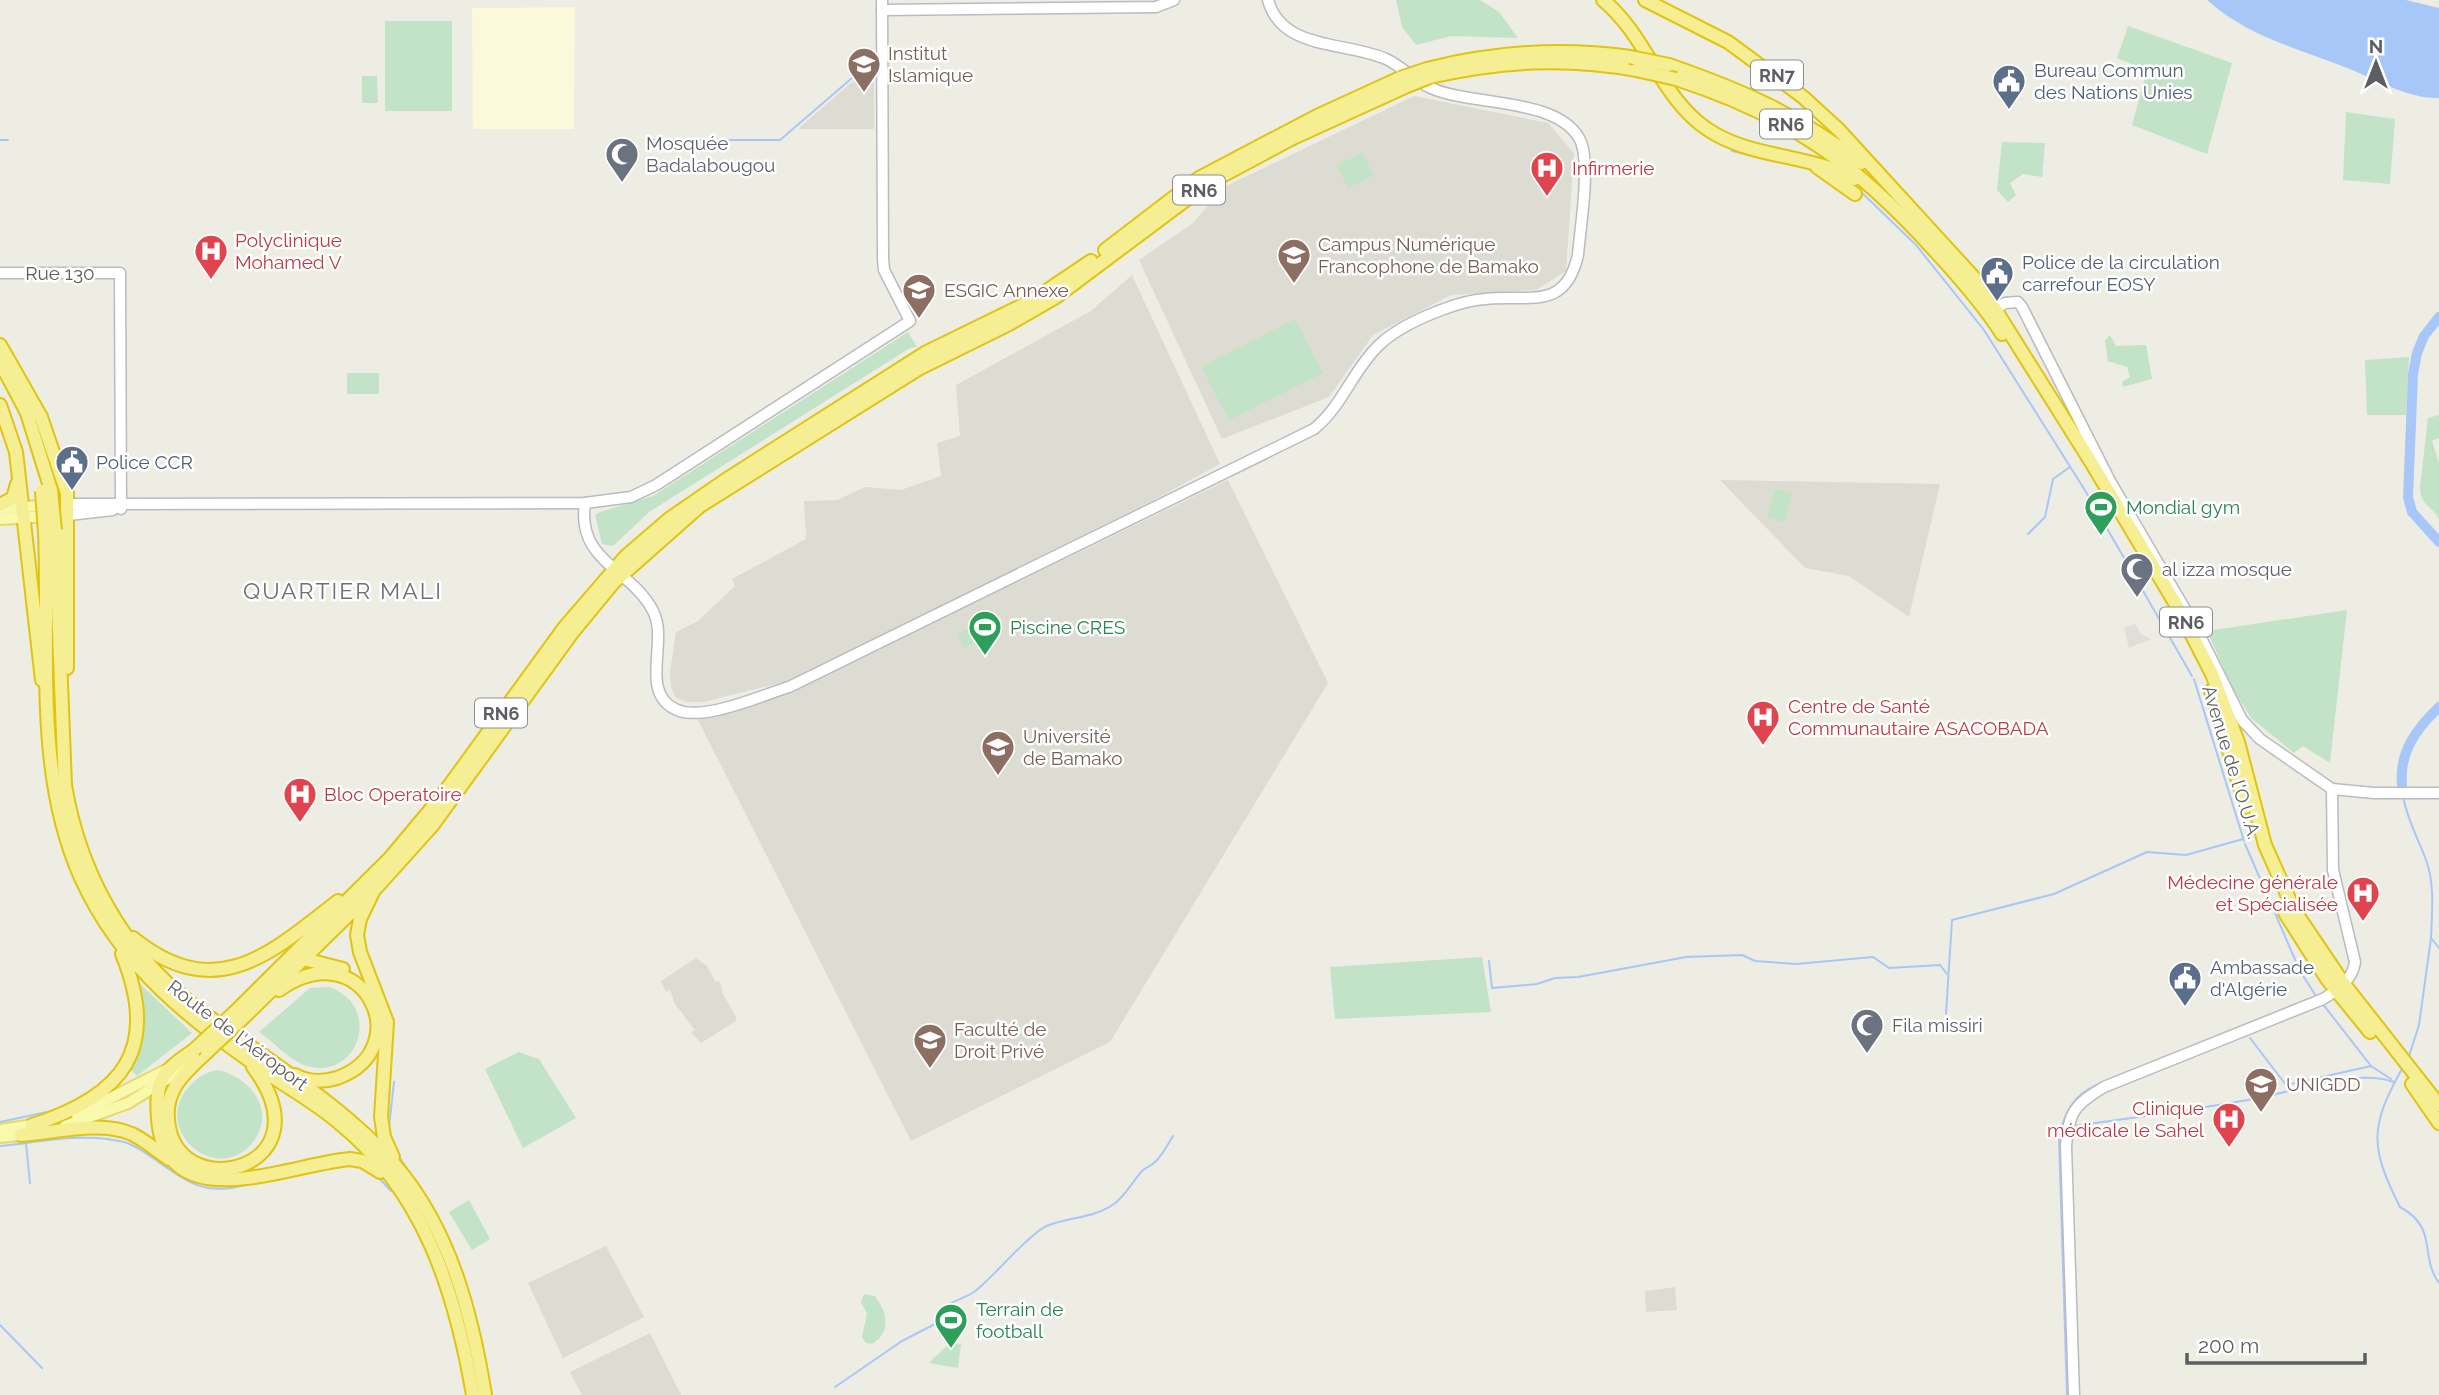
<svg xmlns="http://www.w3.org/2000/svg" width="2439" height="1395" font-family="Raleway,sans-serif">
<style>
.commercial{fill:#fbf9da}
.industrial{fill:#dfded8}
.education{fill:#dddcd2}
.green{fill:#c2e3c7}
.water{fill:#a8c7f9}
.lines{fill:none;stroke-linecap:round;stroke-linejoin:round}
.stream{stroke:#a8c7f9;stroke-width:2}
.river{stroke:#a8c7f9;stroke-width:10}
.secondary-casing{stroke:#b9bbc1;stroke-width:13}
.primary-casing{stroke:#e8d962;stroke-width:14}
.highway-casing{stroke:#e1c40f;stroke-width:16}
.secondary{stroke:#fff;stroke-width:10}
.primary{stroke:#f8f9ac;stroke-width:10}
.highway{stroke:#f6ee92;stroke-width:12}
.highway-bridge-casing{stroke:#e1c40f;stroke-width:16;stroke-linecap:butt}
.highway-bridge{stroke:#f6ee92;stroke-width:12}
.labels{text-anchor:middle;dominant-baseline:central;stroke-width:5;stroke-linejoin:round;paint-order:stroke}
.shield{fill:#fff;stroke:#8d8e92;stroke-width:2}
.shield-label{font-size:18px;font-weight:bold;fill:#5c5e63}
.education-label{font-size:19px;fill:#785e54;stroke:#fff;text-anchor:start}
.service-label{font-size:19px;fill:#4e5e75;stroke:#fff;text-anchor:start}
.worship-label{font-size:19px;fill:#5b616d;stroke:#fff;text-anchor:start}
.health-label{font-size:19px;fill:#be3a42;stroke:#fff;text-anchor:start}
.street-label{font-size:19px;fill:#5c5e63;stroke:#fff}
.leisure-label{font-size:19px;fill:#27864d;stroke:#fff;text-anchor:start}
.quarter-label{font-size:23px;letter-spacing:2px;fill:#6d6f75;stroke:#fff}
</style>
<rect width="100%" height="100%" fill="#edede4"/>
<polygon class="commercial" points="575,7 574,129 473,129 472,8"/>
<polygon class="industrial" points="2135,624 2141,634 2151,639 2129,648 2124,628"/>
<g class="education">
<polygon points="868,74 874,76 874,129 798,129 860,75"/>
<polygon points="1414,96 1548,123 1574,153 1566,271 1536,290 1451,295 1373,335 1329,397 1222,439 1139,260 1193,223 1224,187"/>
<polygon points="1132,275 1220,464 1148,503 791,680 704,702 687,702 676,698 671,687 670,672 676,632 698,621 735,586 732,579 806,539 804,501 837,500 865,487 901,490 941,476 937,443 960,436 956,385 1091,311"/>
<polygon points="1228,480 1328,683 1110,1042 911,1141 697,718 781,696 802,687"/>
<polygon points="1720,480 1940,484 1909,617 1849,576 1805,568"/>
<polygon points="696,958 707,966 715,981 720,982 723,994 736,1017 736,1021 701,1043 691,1032 695,1030 675,1004 670,990 666,992 661,981"/>
<polygon points="606,1246 644,1317 563,1358 528,1283"/>
<polygon points="1675,1287 1677,1310 1646,1312 1645,1291"/>
<polygon points="650,1333 681,1395 582,1395 570,1372"/>
</g>
<g class="green">
<polygon points="1396,0 1480,0 1499,12 1518,38 1451,36 1416,45 1402,27"/>
<rect x="385" y="21" width="67" height="90"/>
<polygon points="2128,26 2232,63 2207,154 2132,125 2147,70 2117,58"/>
<polygon points="362,76 377,76 378,103 362,103"/>
<polygon points="2346,112 2395,119 2390,184 2343,180"/>
<polygon points="2002,142 2045,143 2042,177 2023,174 2010,183 2016,195 2008,202 1997,190"/>
<polygon points="1362,153 1374,175 1348,188 1337,165"/>
<polygon points="1295,319 1323,373 1229,420 1201,367"/>
<polygon points="908,332 917,347 910,348 649,512 613,546 602,544 595,515 600,512 653,496"/>
<polygon points="2110,335 2116,346 2146,345 2152,379 2123,387 2122,382 2130,377 2127,367 2108,361 2105,340"/>
<polygon points="2409,357 2406,415 2367,415 2365,360"/>
<rect x="347" y="373" width="32" height="21"/>
<path d="M2439,415v23l-7,3 7,22v56c-7,-13 -19,-14 -19,-32l8,-69z"/>
<polygon points="1775,489 1792,494 1785,522 1767,518"/>
<polygon points="2347,610 2330,763 2303,746 2294,753 2251,718 2232,687 2207,631"/>
<polygon points="985,621 992,635 964,648 957,634"/>
<polygon points="1482,957 1491,1012 1335,1019 1330,967"/>
<polygon points="137,981 192,1033 137,1076 129,1068"/>
<path d="M329,987c54,18 30,94 -22,79 -17,-5 -33,-24 -48,-34l51,-44z"/>
<polygon points="519,1052 539,1059 576,1118 523,1148 485,1069"/>
<path d="M218,1070c32,7 59,41 35,72 -34,44 -101,-9 -66,-53 8,-10 18,-17 31,-19z"/>
<polygon points="469,1200 490,1239 472,1250 449,1212"/>
<path d="M864,1294l11,2c12,17 17,35 -3,48l-6,-1 -4,-6 5,-23 -6,-12z"/>
<polygon points="950,1343 961,1344 958,1368 929,1363"/>
</g>
<path class="water" d="M2207,0h199l33,8v90c-31,1 -64,-19 -92,-30 -49,-20 -99,-31 -140,-68z"/>
<g class="lines">
<g class="stream">
<polyline points="878,97 878,109"/>
<polyline points="0,140 8,140"/>
<polyline points="653,140 780,140 859,72 878,74"/>
<polyline points="1732,151 1808,168 1821,176"/>
<polyline points="877,163 878,121"/>
<polyline points="1858,189 1916,245 1984,330 2086,492 2192,676"/>
<polyline points="2028,534 2045,517 2053,479 2070,467"/>
<polyline points="2194,679 2244,841"/>
<path d="M2403,796c4,24 15,42 23,64 9,23 6,53 5,78l8,10"/>
<polyline points="2245,844 2300,971 2316,996"/>
<polyline points="1489,961 1492,988 1537,984 1555,978 1578,977 1686,957 1742,955 1755,961 1796,964 1873,957 1889,968 1940,965 1947,974"/>
<polyline points="2322,1003 2371,1066"/>
<polyline points="1946,1014 1952,920 2054,894 2147,852 2186,855 2243,839"/>
<polyline points="2273,1014 2317,996"/>
<polyline points="2250,1038 2286,1085 2371,1066 2391,1079"/>
<polyline points="2409,1056 2419,1025 2431,938"/>
<path d="M2403,1067c-33,59 -34,79 -3,140 39,21 19,49 39,76"/>
<polyline points="0,1122 47,1112"/>
<path d="M2073,1126c60,-8 120,-16 180,-27 41,-7 102,-31 141,-17"/>
<polyline points="389,1127 394,1082"/>
<polyline points="26,1143 30,1183"/>
<path d="M0,1146c41,-4 83,-14 124,-4 11,3 20,10 29,16 36,25 53,40 98,25"/>
<polyline points="398,1155 429,1203"/>
<polyline points="377,1176 391,1191"/>
<polyline points="0,1325 42,1368"/>
<path d="M835,1387l67,-46 33,-17c6,-23 22,-21 39,-32 18,-13 57,-61 75,-67 21,-8 45,-7 65,-21 12,-9 18,-22 28,-33 3,-3 9,-5 13,-9 7,-6 13,-18 18,-26"/>
<path d="M2067,1395l-8,-257c5,-26 15,-44 40,-54"/>
</g>
<g class="river">
<polyline points="2439,317 2424,336 2417,353 2413,374 2408,497 2412,512 2439,542"/>
<path d="M2402,785c-3,-33 14,-56 37,-78"/>
</g>
<defs>
<g id="secondary">
<polyline points="882,10 1156,7 1174,0"/>
<polyline points="0,273 120,273 121,509"/>
<polyline points="1990,313 2005,303 2018,302 2022,307 2110,481 2196,628 2242,720 2260,739 2332,789 2374,793 2439,793"/>
<path d="M585,503c-9,59 47,66 68,108 16,30 -14,80 22,98 26,14 87,-14 114,-22l525,-258c29,-24 39,-59 65,-84 17,-16 43,-28 65,-36 13,-5 27,-9 41,-10 44,-5 80,13 93,-44 2,-27 14,-95 1,-117 -24,-41 -108,-32 -148,-50 -17,-7 -29,-22 -45,-29 -40,-18 -104,-8 -118,-59"/>
<polyline points="68,504 585,503 631,497 656,485 910,321 884,270 883,259 882,0"/>
<polyline points="69,515 113,510"/>
<path d="M2074,1395l-8,-249c3,-34 8,-41 38,-59l219,-88c15,-9 30,-20 32,-37l-22,-92 -1,-81"/>
</g>
<g id="primary">
<polyline points="0,509 51,505"/>
<polyline points="0,519 50,516"/>
<polyline points="77,1115 168,1069"/>
<polyline points="65,1126 128,1103 188,1066"/>
<polyline points="0,1130 38,1124"/>
<polyline points="0,1137 28,1134"/>
</g>
<g id="highway">
<path d="M1603,0c44,36 57,97 104,129 44,30 101,24 147,50"/>
<polyline points="1645,0 1728,42 1803,97 1839,130 1978,282 2091,462 2178,608 2212,674 2238,742 2265,845 2294,910 2344,984 2439,1105"/>
<path d="M1669,65c75,26 129,50 192,98"/>
<path d="M1427,69c67,-17 133,-22 203,-12"/>
<path d="M1430,77c70,-16 135,-20 206,-7"/>
<path d="M1676,79c112,36 180,84 259,172 24,26 48,53 67,83"/>
<polyline points="1817,167 1855,194"/>
<polyline points="1105,250 1199,178 1317,116 1400,78"/>
<polyline points="0,345 41,417 67,493 67,668"/>
<polyline points="0,362 27,413 51,490"/>
<polyline points="0,405 16,452 42,680"/>
<polyline points="0,505 13,498 17,484"/>
<path d="M55,530l10,255c14,85 57,166 127,219 68,53 146,96 203,161 55,64 77,149 90,230"/>
<path d="M45,533c5,113 -12,238 36,345 42,92 111,143 192,199 21,14 45,28 65,45 86,69 117,169 135,273"/>
<polyline points="2211,691 2246,807"/>
<polyline points="373,892 360,919 357,935 360,952 387,1022 381,1117 384,1137 393,1157"/>
<polyline points="2285,913 2327,979 2370,1032"/>
<path d="M133,938c83,67 137,16 205,-37"/>
<polyline points="300,958 343,969"/>
<path d="M279,990c85,-60 140,59 58,88 -13,4 -29,4 -42,-3"/>
<polyline points="236,1011 390,858 441,797 564,628 626,556 669,519 727,479 925,353 1033,300 1091,261"/>
<polyline points="242,1019 377,887 432,826 572,633 614,582 700,506 920,368 1009,324 1056,297 1207,184 1293,138 1407,86"/>
<path d="M194,1050c-32,22 -39,28 -36,69 8,102 131,45 192,40l12,2 18,11"/>
<path d="M207,1052c-24,22 -45,40 -38,75 14,78 160,41 84,-60"/>
<polyline points="2412,1084 2439,1123"/>
<path d="M32,1125c91,-29 129,-76 90,-171"/>
<path d="M21,1135c34,-2 78,-15 111,-1 14,7 25,17 37,25"/>
</g>
</defs>
<use href="#secondary" class="secondary-casing"/>
<use href="#primary" class="primary-casing"/>
<use href="#highway" class="highway-casing"/>
<use href="#secondary" class="secondary"/>
<use href="#primary" class="primary"/>
<use href="#highway" class="highway"/>
<defs>
<g id="highway-bridge">
<polyline points="1630,57 1669,65"/>
<polyline points="1636,70 1676,79"/>
<polyline points="1400,78 1427,69"/>
<polyline points="1407,86 1430,77"/>
<polyline points="51,490 55,530"/>
<polyline points="42,491 45,533"/>
<polyline points="194,1050 236,1011"/>
<polyline points="207,1052 242,1019"/>
</g>
</defs>
<use href="#highway-bridge" class="highway-bridge-casing"/>
<use href="#highway-bridge" class="highway-bridge"/>
</g>
<defs>
<symbol id="university-pin" viewBox="-11 -11 22 30"><path d="M0 17L-7.5 6A9.5 9.5 0 1 1 7.5 6Z" fill="#8d6e63" stroke="#fff"/><path d="M0-5L7-2L0 1L-7-2ZM-4 1L0 2.5L4 1V4Q0 6-4 4Z" fill="#fff"/></symbol>
<symbol id="civic-pin" viewBox="-11 -11 22 30"><path d="M0 17L-7.5 6A9.5 9.5 0 1 1 7.5 6Z" fill="#5c6f8a" stroke="#fff"/><path d="M-.6-6.5H3V-4.5H.6V-3L4-1V1h2V6H-6V1h2V-1L-.6-3ZM-1.2 2.5V6h2.4V2.5Z" fill="#fff"/></symbol>
<symbol id="mosque-pin" viewBox="-11 -11 22 30"><path d="M0 17L-7.5 6A9.5 9.5 0 1 1 7.5 6Z" fill="#6b7280" stroke="#fff"/><path d="M3.5-4.9A6 6 0 1 0 3.5 4.9A5 5 0 1 1 3.5-4.9Z" fill="#fff"/></symbol>
<symbol id="hospital-pin" viewBox="-11 -11 22 30"><path d="M0 17L-7.5 6A9.5 9.5 0 1 1 7.5 6Z" fill="#e0444e" stroke="#fff"/><path d="M-5-5h3v3.5h4V-5h3V5h-3V1.5h-4V5h-3Z" fill="#fff"/></symbol>
<symbol id="stadium-pin" viewBox="-11 -11 22 30"><path d="M0 17L-7.5 6A9.5 9.5 0 1 1 7.5 6Z" fill="#2e9e5b" stroke="#fff"/><path d="M0-5a6.5 5 0 1 0 0 10a6.5 5 0 1 0 0-10ZM-3.5-1.8h7v3.6h-7Z" fill="#fff"/></symbol>
</defs>
<g fill-rule="evenodd">
<use href="#university-pin" x="845" y="45" width="38" height="52"/>
<use href="#civic-pin" x="1990" y="62" width="38" height="52"/>
<use href="#mosque-pin" x="603" y="135" width="38" height="52"/>
<use href="#hospital-pin" x="1528" y="149" width="38" height="52"/>
<use href="#hospital-pin" x="192" y="232" width="38" height="52"/>
<use href="#university-pin" x="1275" y="236" width="38" height="52"/>
<use href="#civic-pin" x="1978" y="254" width="38" height="52"/>
<use href="#university-pin" x="900" y="271" width="38" height="52"/>
<use href="#civic-pin" x="53" y="443" width="38" height="52"/>
<use href="#stadium-pin" x="2082" y="488" width="38" height="52"/>
<use href="#mosque-pin" x="2118" y="550" width="38" height="52"/>
<use href="#stadium-pin" x="966" y="608" width="38" height="52"/>
<use href="#hospital-pin" x="1744" y="698" width="38" height="52"/>
<use href="#university-pin" x="979" y="728" width="38" height="52"/>
<use href="#hospital-pin" x="281" y="775" width="38" height="52"/>
<use href="#hospital-pin" x="2344" y="874" width="38" height="52"/>
<use href="#civic-pin" x="2166" y="959" width="38" height="52"/>
<use href="#mosque-pin" x="1848" y="1006" width="38" height="52"/>
<use href="#university-pin" x="911" y="1021" width="38" height="52"/>
<use href="#university-pin" x="2242" y="1065" width="38" height="52"/>
<use href="#hospital-pin" x="2210" y="1100" width="38" height="52"/>
<use href="#stadium-pin" x="932" y="1301" width="38" height="52"/>
</g>
<g class="labels">
<g class="shield">
<rect x="1751" y="60.5" width="52" height="29" rx="5"/>
<rect x="1760" y="109.5" width="52" height="29" rx="5"/>
<rect x="1173" y="175.5" width="52" height="29" rx="5"/>
<rect x="2160" y="607.5" width="52" height="29" rx="5"/>
<rect x="475" y="698.5" width="52" height="29" rx="5"/>
</g>
<g class="shield-label">
<text x="1777" y="75">RN7</text>
<text x="1786" y="124">RN6</text>
<text x="1199" y="190">RN6</text>
<text x="2186" y="622">RN6</text>
<text x="501" y="713">RN6</text>
</g>
<g class="education-label">
<text x="888" y="53">Institut<tspan x="888" dy="22">Islamique</tspan></text>
<text x="1318" y="244">Campus Numérique<tspan x="1318" dy="22">Francophone de Bamako</tspan></text>
<text x="944" y="290">ESGIC Annexe</text>
<text x="1023" y="736">Université<tspan x="1023" dy="22">de Bamako</tspan></text>
<text x="954" y="1029">Faculté de<tspan x="954" dy="22">Droit Privé</tspan></text>
<text x="2286" y="1084">UNIGDD</text>
</g>
<g class="service-label">
<text x="2034" y="70">Bureau Commun<tspan x="2034" dy="22">des Nations Unies</tspan></text>
<text x="2022" y="262">Police de la circulation<tspan x="2022" dy="22">carrefour EOSY</tspan></text>
<text x="96" y="462">Police CCR</text>
<text x="2210" y="967">Ambassade<tspan x="2210" dy="22">d'Algérie</tspan></text>
</g>
<g class="worship-label">
<text x="646" y="143">Mosquée<tspan x="646" dy="22">Badalabougou</tspan></text>
<text x="2162" y="569">al izza mosque</text>
<text x="1892" y="1025">Fila missiri</text>
</g>
<g class="health-label">
<text x="1572" y="168">Infirmerie</text>
<text x="235" y="240">Polyclinique<tspan x="235" dy="22">Mohamed V</tspan></text>
<text x="1788" y="706">Centre de Santé<tspan x="1788" dy="22">Communautaire ASACOBADA</tspan></text>
<text x="324" y="794">Bloc Operatoire</text>
<text x="2338" y="882" text-anchor="end">Médecine générale<tspan x="2338" dy="22">et Spécialisée</tspan></text>
<text x="2204" y="1108" text-anchor="end">Clinique<tspan x="2204" dy="22">médicale le Sahel</tspan></text>
</g>
<g class="street-label">
<text x="60" y="273">Rue 130</text>
<text transform="translate(2232 762) rotate(73)">Avenue de l'O.U.A.</text>
<text transform="translate(238 1035) rotate(37)">Route de l'Aéroport</text>
</g>
<g class="leisure-label">
<text x="2126" y="507">Mondial gym</text>
<text x="1010" y="627">Piscine CRES</text>
<text x="976" y="1309">Terrain de<tspan x="976" dy="22">football</tspan></text>
</g>
<g class="quarter-label">
<text x="343" y="590">QUARTIER MALI</text>
</g>
</g>
<g transform="translate(2376 63)" stroke="#ffffff" stroke-width="5" paint-order="stroke">
<path d="M0-5L12 26L0 18L-12 26Z" fill="#5c5e63"/>
<text y="-10" font-size="19" font-weight="bold" text-anchor="middle" fill="#5c5e63">N</text>
</g>
<path d="M2187 1353v10h178v-10" fill="none" stroke="#5c5e63" stroke-width="3.5"/>
<text x="2198" y="1353" font-size="21" fill="#5c5e63" stroke="#ffffff" stroke-width="5" paint-order="stroke">200 m</text>
</svg>
